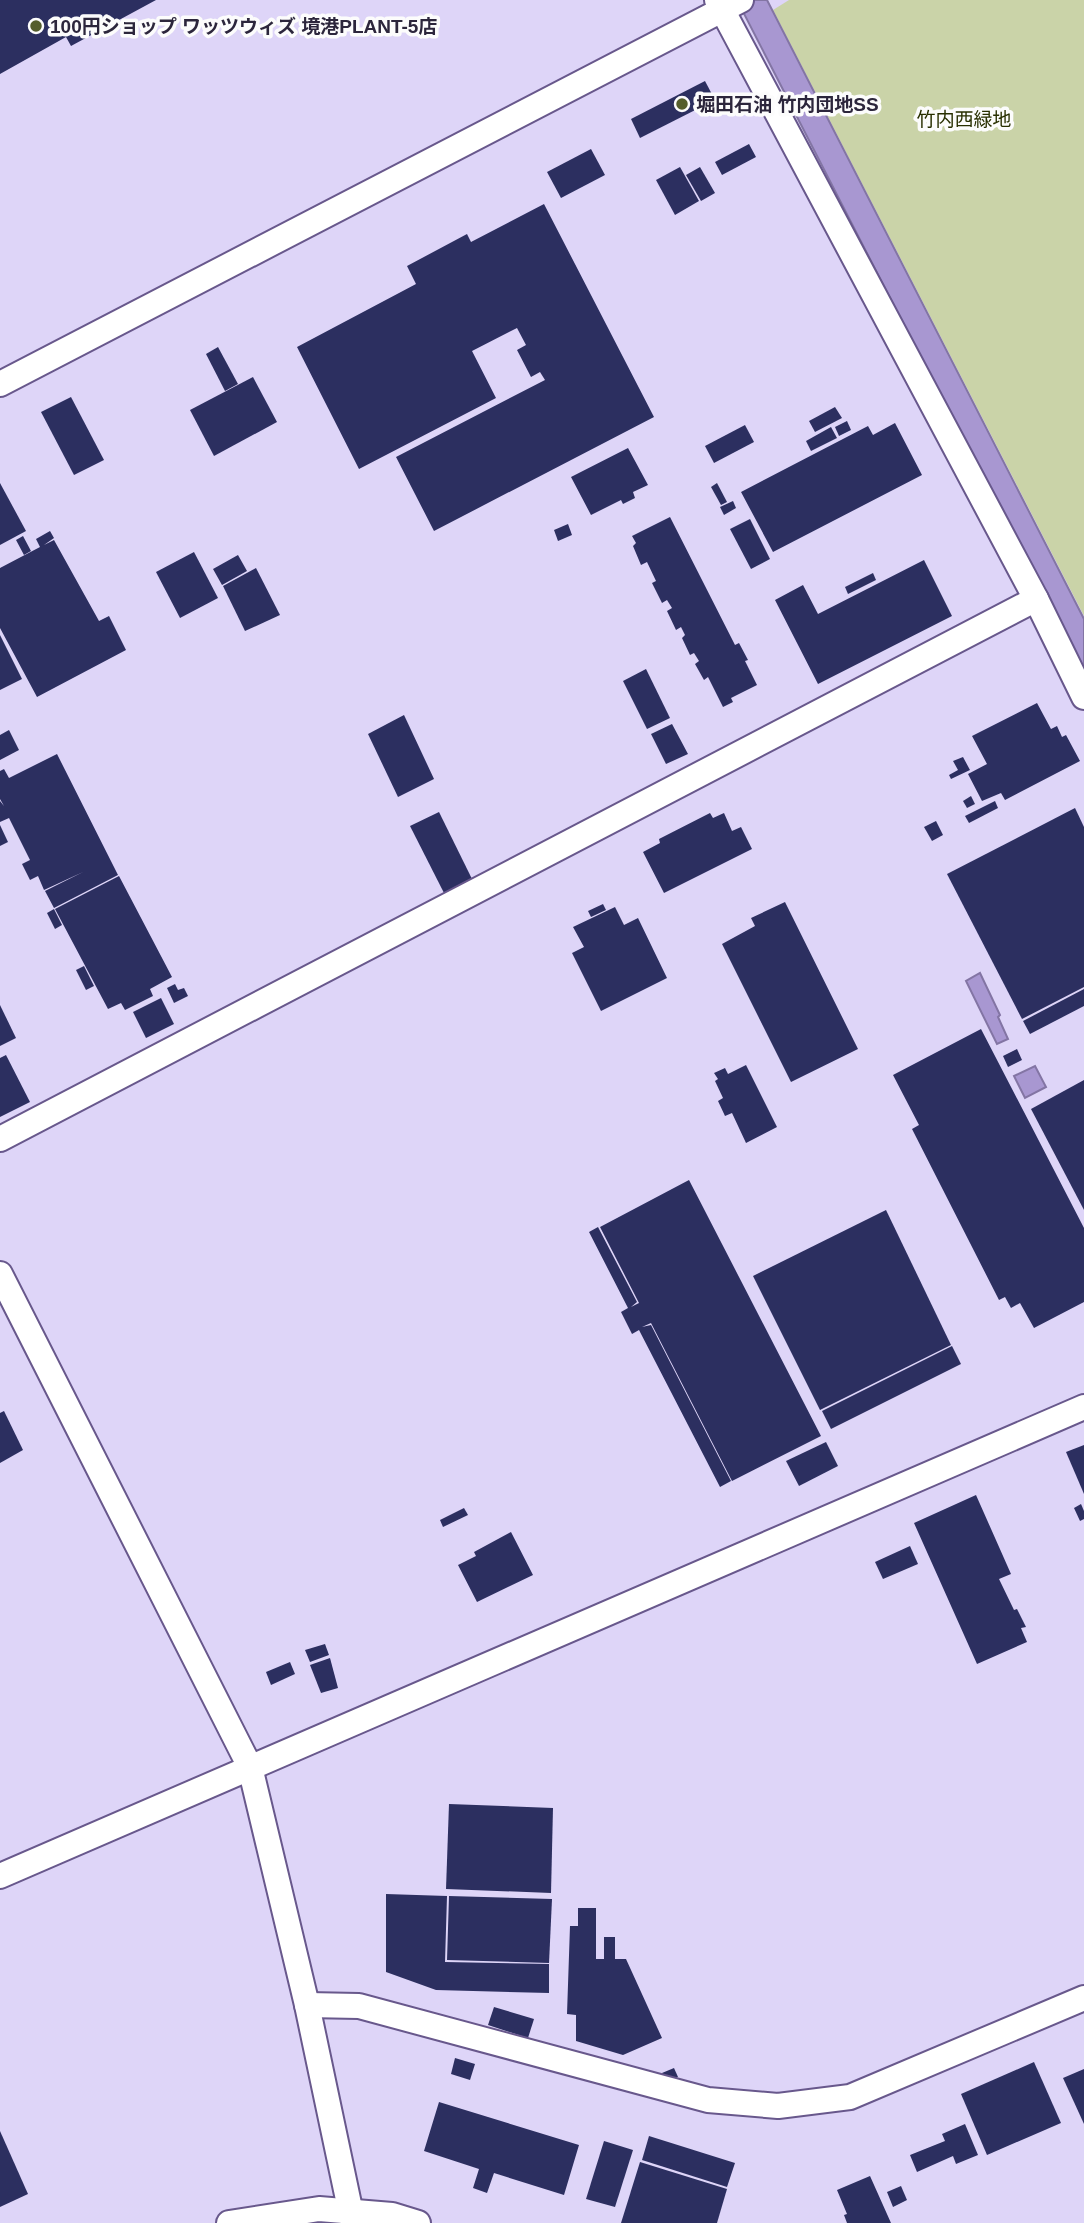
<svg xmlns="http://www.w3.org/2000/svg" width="1084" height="2223" font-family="Helvetica,'Noto Sans JP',sans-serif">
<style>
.green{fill:#cad3a8}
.water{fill:#a897d1;stroke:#8375a4;stroke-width:2}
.building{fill:#2c2f60}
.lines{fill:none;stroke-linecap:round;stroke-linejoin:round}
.minor-casing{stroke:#68588c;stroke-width:28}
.minor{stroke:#fff;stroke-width:24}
.poi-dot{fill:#545d2c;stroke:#fcfcfc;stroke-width:2.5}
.labels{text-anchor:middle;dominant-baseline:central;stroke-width:7;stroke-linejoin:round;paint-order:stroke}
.poi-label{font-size:19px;font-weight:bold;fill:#2c263c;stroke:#fcfcfc;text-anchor:start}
.park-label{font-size:19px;fill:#282f00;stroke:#fcfcfc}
</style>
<rect width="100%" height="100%" fill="#ded5f8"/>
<polygon class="green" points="789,0 1084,0 1084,616 773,10"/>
<g class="water">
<polygon points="737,0 767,0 1084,619 1084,676"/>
<polygon points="980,973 1000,1015 998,1017 1008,1039 997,1044 966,981"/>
<polygon points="1035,1066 1046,1087 1025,1098 1014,1076"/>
</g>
<g class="building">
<polygon points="0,0 156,0 71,46 66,37 0,74"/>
<polygon points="705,81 715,100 640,138 631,119"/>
<polygon points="749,144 756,157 722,175 715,162"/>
<polygon points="591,149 605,175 561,198 547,172"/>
<polygon points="680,167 699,201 675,215 656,180"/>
<polygon points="700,167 715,193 701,201 686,175"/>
<polygon points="544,204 654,417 434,531 396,457 545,380 540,372 531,377 517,350 526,345 517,328 472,351 496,398 359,469 297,347 416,284 407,266 467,234 471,242"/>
<polygon points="218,347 238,384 225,391 206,354"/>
<polygon points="253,377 277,422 214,456 190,410"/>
<polygon points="71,397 104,460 74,475 41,412"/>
<polygon points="835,407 842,418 815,432 809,421"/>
<polygon points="847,421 851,430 839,436 835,427"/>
<polygon points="895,423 922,475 773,552 741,492 868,426 873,435"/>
<polygon points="745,425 754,442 714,463 705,446"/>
<polygon points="831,427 837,438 811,451 806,441"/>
<polygon points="628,448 648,485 633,492 635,498 623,504 621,500 591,515 571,477"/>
<polygon points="0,483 26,531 0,545"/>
<polygon points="717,483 727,502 721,505 711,487"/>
<polygon points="733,501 736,508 724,515 720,507"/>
<polygon points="670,517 735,645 739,643 748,660 745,661 757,685 731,698 733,702 723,707 708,677 704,680 695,664 699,661 694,653 690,655 682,638 685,635 681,627 676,630 667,611 672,608 667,600 662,603 652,583 656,581 647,562 641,565 633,546 636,543 632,536"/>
<polygon points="750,519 770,559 751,569 730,529"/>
<polygon points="568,524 572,535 558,541 554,530"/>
<polygon points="50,531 54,538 44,545 54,540 99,621 109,616 126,650 37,697 0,628 0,568 40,547 36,539"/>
<polygon points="23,536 31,551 24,555 16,540"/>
<polygon points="194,552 218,598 180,618 156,572"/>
<polygon points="238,555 247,571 222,585 213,569"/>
<polygon points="924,560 952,616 818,684 775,600 803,585 818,614"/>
<polygon points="256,568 280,615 245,631 223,586"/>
<polygon points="873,573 876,580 848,594 845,587"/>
<polygon points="0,635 22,679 0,690"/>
<polygon points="646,669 670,718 647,729 623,681"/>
<polygon points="1037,703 1051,729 1057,726 1062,737 1066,735 1080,761 1005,800 1001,793 982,801 968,774 987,764 972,736"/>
<polygon points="404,715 434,779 398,797 368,734"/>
<polygon points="672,724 688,754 666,764 651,734"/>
<polygon points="9,730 19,750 0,760 0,735"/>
<polygon points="57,754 118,875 54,908 45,891 83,872 44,890 38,876 30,880 22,864 30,860 9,818 0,822 0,801 4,806 0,799 0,771 4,769 9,778"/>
<polygon points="963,757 970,770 951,779 949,775 958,770 953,761"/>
<polygon points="971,796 975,804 967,808 963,801"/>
<polygon points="995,801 998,808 969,823 965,816"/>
<polygon points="1075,808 1084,827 1084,987 1022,1019 947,874"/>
<polygon points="439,812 472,879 444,893 410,826"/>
<polygon points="710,813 713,818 724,813 732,831 741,827 752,849 664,893 643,852 660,843 659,839"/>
<polygon points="936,821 943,835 932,841 924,827"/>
<polygon points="0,825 8,842 0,846"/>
<polygon points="119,876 172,977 150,989 153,996 125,1010 121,1003 108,1009 55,909"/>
<polygon points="785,902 858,1049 791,1082 722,944 755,926 751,918"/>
<polygon points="603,904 606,910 591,917 588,911"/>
<polygon points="615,907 624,925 638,918 667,978 601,1011 572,953 584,947 573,927"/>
<polygon points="54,909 62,925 55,929 47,913"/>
<polygon points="84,966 94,986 86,990 76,970"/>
<polygon points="175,984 178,990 184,988 188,996 174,1003 167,988"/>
<polygon points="1084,989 1084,1006 1030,1034 1023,1021"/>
<polygon points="161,998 174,1024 146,1038 133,1012"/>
<polygon points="0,1005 16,1038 0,1046"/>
<polygon points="981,1029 1084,1228 1084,1302 1034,1328 1020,1303 1011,1308 1005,1297 999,1300 912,1129 919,1125 893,1075"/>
<polygon points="1017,1049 1022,1060 1008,1067 1003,1056"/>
<polygon points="6,1055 30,1102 0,1117 0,1058"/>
<polygon points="746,1065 777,1127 746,1143 732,1113 725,1116 718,1101 723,1098 715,1081 718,1079 714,1073 725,1068 728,1074"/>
<polygon points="1084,1080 1084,1210 1031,1109"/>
<polygon points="689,1180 821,1436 732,1481 651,1323 642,1327 651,1325 731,1481 720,1487 639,1330 632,1334 621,1312 628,1308 589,1232 598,1227 637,1302 631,1307 639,1303 600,1227"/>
<polygon points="886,1210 951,1345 820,1410 753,1276"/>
<polygon points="952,1346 961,1364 831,1429 822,1411"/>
<polygon points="4,1411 23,1450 0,1463 0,1413"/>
<polygon points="826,1442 838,1466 799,1486 786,1461"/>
<polygon points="1084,1445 1084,1494 1066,1452"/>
<polygon points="976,1495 1011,1574 999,1579 1014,1610 1017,1609 1026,1627 1021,1628 1027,1642 977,1664 914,1523"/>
<polygon points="1081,1504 1084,1511 1084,1519 1080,1521 1074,1508"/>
<polygon points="464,1508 468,1515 443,1527 440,1520"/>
<polygon points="511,1532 533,1575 477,1602 458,1565 476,1556 474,1552"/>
<polygon points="910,1546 918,1564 883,1579 875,1562"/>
<polygon points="325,1644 329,1655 310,1662 305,1650"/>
<polygon points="330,1658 338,1688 321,1693 310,1665"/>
<polygon points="290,1662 295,1674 271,1685 266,1672"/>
<polygon points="449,1804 553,1808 551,1893 446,1889"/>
<polygon points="386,1894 447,1896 445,1962 549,1964 549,1993 436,1990 386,1972"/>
<polygon points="449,1896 552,1899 549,1963 447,1960"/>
<polygon points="578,1908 596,1908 596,1959 604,1959 604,1937 615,1937 615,1959 626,1959 662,2038 623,2055 576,2041 576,2015 567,2014 570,1926 578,1926"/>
<polygon points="494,2007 534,2019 528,2038 488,2025"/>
<polygon points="455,2058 475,2064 470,2080 451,2074"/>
<polygon points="1034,2062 1061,2123 987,2155 961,2094"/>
<polygon points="674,2068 678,2077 666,2082 662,2073"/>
<polygon points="1084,2069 1084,2124 1063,2078"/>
<polygon points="439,2102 579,2145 564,2195 494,2173 487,2193 473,2188 479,2169 424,2151"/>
<polygon points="965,2124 978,2155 956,2164 953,2156 917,2172 910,2155 945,2141 942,2134"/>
<polygon points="0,2131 28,2194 0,2207"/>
<polygon points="649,2136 735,2163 727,2187 642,2160"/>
<polygon points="604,2141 633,2150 615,2207 586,2199"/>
<polygon points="640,2162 727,2189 717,2223 621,2223"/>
<polygon points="870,2176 891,2223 847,2223 844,2215 847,2214 837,2190"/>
<polygon points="901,2186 907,2200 893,2207 887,2192"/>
</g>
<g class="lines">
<defs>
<g id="minor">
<polyline points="717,0 1036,599 1084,697"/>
<polyline points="0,384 741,0"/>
<polyline points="0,1139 1036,599"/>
<polyline points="0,1274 250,1767 307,2005 353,2223"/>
<polyline points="0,1876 1084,1407"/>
<polyline points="307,2005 359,2006 708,2100 778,2106 850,2097 1084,1998"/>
<polyline points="229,2223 319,2209 392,2215 418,2223"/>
</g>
</defs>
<use href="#minor" class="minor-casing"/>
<use href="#minor" class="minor"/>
</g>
<g class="poi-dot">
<circle cx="36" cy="26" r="7"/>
<circle cx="682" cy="104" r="7"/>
</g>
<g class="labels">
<g class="poi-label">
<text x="50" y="26">100円ショップ ワッツウィズ 境港PLANT-5店</text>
<text x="696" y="104">堀田石油 竹内団地SS</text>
</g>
<g class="park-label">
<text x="964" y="119">竹内西緑地</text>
</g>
</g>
</svg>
